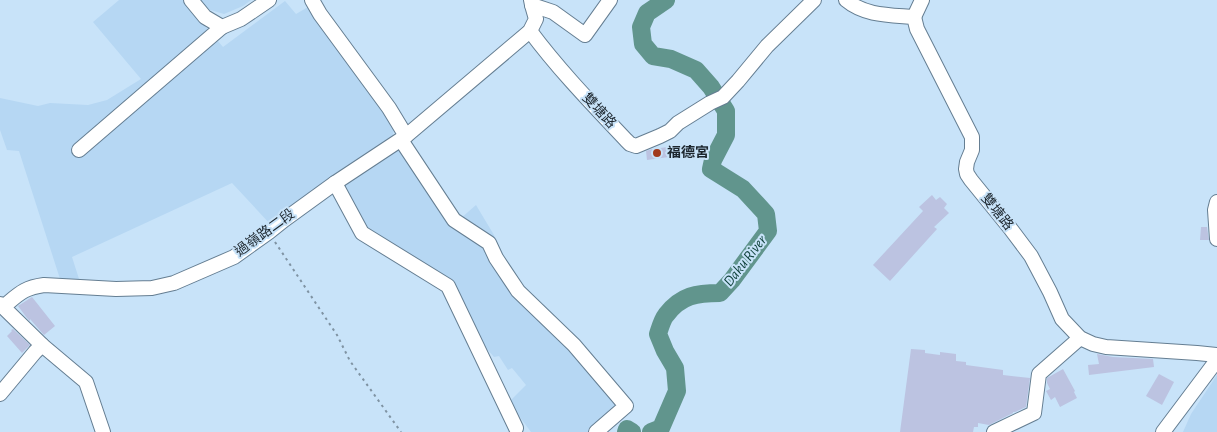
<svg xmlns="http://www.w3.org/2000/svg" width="1217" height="432" font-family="'Alegreya Sans','Noto Sans TC',sans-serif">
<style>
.built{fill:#b6d7f3}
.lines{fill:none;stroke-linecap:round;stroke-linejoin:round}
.river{stroke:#61958d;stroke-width:18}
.building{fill:#bcc3e1}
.minor-casing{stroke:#657e92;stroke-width:16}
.path{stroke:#7f93a3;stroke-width:2;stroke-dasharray:2.5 4;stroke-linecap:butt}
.minor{stroke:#fff;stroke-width:14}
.poi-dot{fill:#a1391d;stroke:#c8e3f9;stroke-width:2}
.labels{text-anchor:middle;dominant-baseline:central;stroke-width:4;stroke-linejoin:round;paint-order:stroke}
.street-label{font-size:14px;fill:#1d272f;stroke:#c8e3f9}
.poi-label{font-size:14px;font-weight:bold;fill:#1d272f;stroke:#c8e3f9;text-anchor:start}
.water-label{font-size:15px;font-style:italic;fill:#0d3f38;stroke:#c8e3f9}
</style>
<rect width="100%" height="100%" fill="#c8e3f9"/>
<g class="built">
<polygon points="119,0 183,0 223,47 285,1 296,14 308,7 390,119 394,128 393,135 391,139 271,225 232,183 72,257 80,282 61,282 19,151 7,150 0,130 0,98 38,106 50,103 88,105 107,100 141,79 93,22"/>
<polygon points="200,0 251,0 243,6 224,14 207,9"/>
<polygon points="397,146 460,219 476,205 494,235 509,268 525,291 631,407 604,432 531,432 510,404 510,401 526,385 512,368 508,370 499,356 494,357 487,349 475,329 452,281 368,230 340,185"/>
<polygon points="1217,375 1217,432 1183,432 1191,414"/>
</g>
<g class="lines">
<g class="river">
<polyline points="626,432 627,429 632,432"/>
<path d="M651,432l10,-4 16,-37 -2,-23 -10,-17 -7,-17c2,-6 4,-14 8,-19 15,-20 31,-22 54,-22l12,-13 36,-49 -2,-17 -23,-25 -32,-20 2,-9 13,-25v-24l-15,-24 -15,-17 -25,-11 -18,-3 -10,-12 -2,-17 6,-14 19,-13"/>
</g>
</g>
<g class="building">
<polygon points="668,147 669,157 647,160 646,151 652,149"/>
<polygon points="932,195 936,200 940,197 947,204 944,208 949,213 934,227 937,229 890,281 873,265 923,211 919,207"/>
<polygon points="1201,227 1207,227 1209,240 1200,240"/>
<polygon points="32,297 55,326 44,335 30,319 30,321 27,318 18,306"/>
<polygon points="13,329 30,345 22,353 7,336 12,331 11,330"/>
<polygon points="911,349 925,350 925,353 940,355 940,352 956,354 956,361 966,362 966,365 1003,370 1003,375 1030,378 1026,407 1015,412 1013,412 1013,413 989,425 978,423 978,427 974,427 973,432 900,432"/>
<polygon points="1097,354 1113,357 1153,359 1154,367 1089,375 1088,365 1099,364"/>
<polygon points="1063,369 1075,391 1074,392 1077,398 1060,407 1055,397 1051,400 1046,391 1050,389 1047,383 1047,378"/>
<polygon points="1159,374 1174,382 1162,405 1146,396"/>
</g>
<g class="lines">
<defs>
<g id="minor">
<polyline points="191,0 205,17 222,27 241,19 269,0"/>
<path d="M846,0c19,16 44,15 68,17l3,12 55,108v13l-5,12 -1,7 1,5 4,6 39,48 21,28 19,36 12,27 18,19 13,6 13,3 91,6 20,2"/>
<polyline points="532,5 553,12 585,35 610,0"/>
<polyline points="914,17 922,0"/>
<path d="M530,31c29,39 63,74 96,109l4,4 6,2 24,-10 10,-5 8,-8 32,-20 13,-6 15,-16 29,-35 47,-46"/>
<polyline points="406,136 530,31 536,19 532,5 531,0"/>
<polyline points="401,140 454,220 489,243 496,258 518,291 574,345 626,406 596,432"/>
<polyline points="79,150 222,27"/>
<polyline points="335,183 362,233 448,286 516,428"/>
<polyline points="1217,202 1215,210 1217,239"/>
<polyline points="0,304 42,345 86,382 103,432"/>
<path d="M3,307c16,-13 20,-19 41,-22l72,4 36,-1 22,-5 60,-26 35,-25 15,-12 51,-37 71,-47 -17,-28 -69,-94 -8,-14"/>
<polyline points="0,394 35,352 42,345"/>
<polyline points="994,432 1034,413 1039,374 1080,338"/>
<polyline points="1163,432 1217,360"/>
</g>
</defs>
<use href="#minor" class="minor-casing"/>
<polyline class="path" points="275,242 337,335 350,361 401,432"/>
<use href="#minor" class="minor"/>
</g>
<circle class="poi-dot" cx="657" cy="153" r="5"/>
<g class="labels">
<g class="street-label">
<text transform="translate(599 111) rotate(47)">雙塘路</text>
<text transform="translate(997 212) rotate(51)">雙塘路</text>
<text transform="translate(265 233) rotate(-36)">過嶺路二段</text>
</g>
<g class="poi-label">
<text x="667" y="153">福德宮</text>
</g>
<g class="water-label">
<text transform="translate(745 261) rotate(-52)">Daku River</text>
</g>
</g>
</svg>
